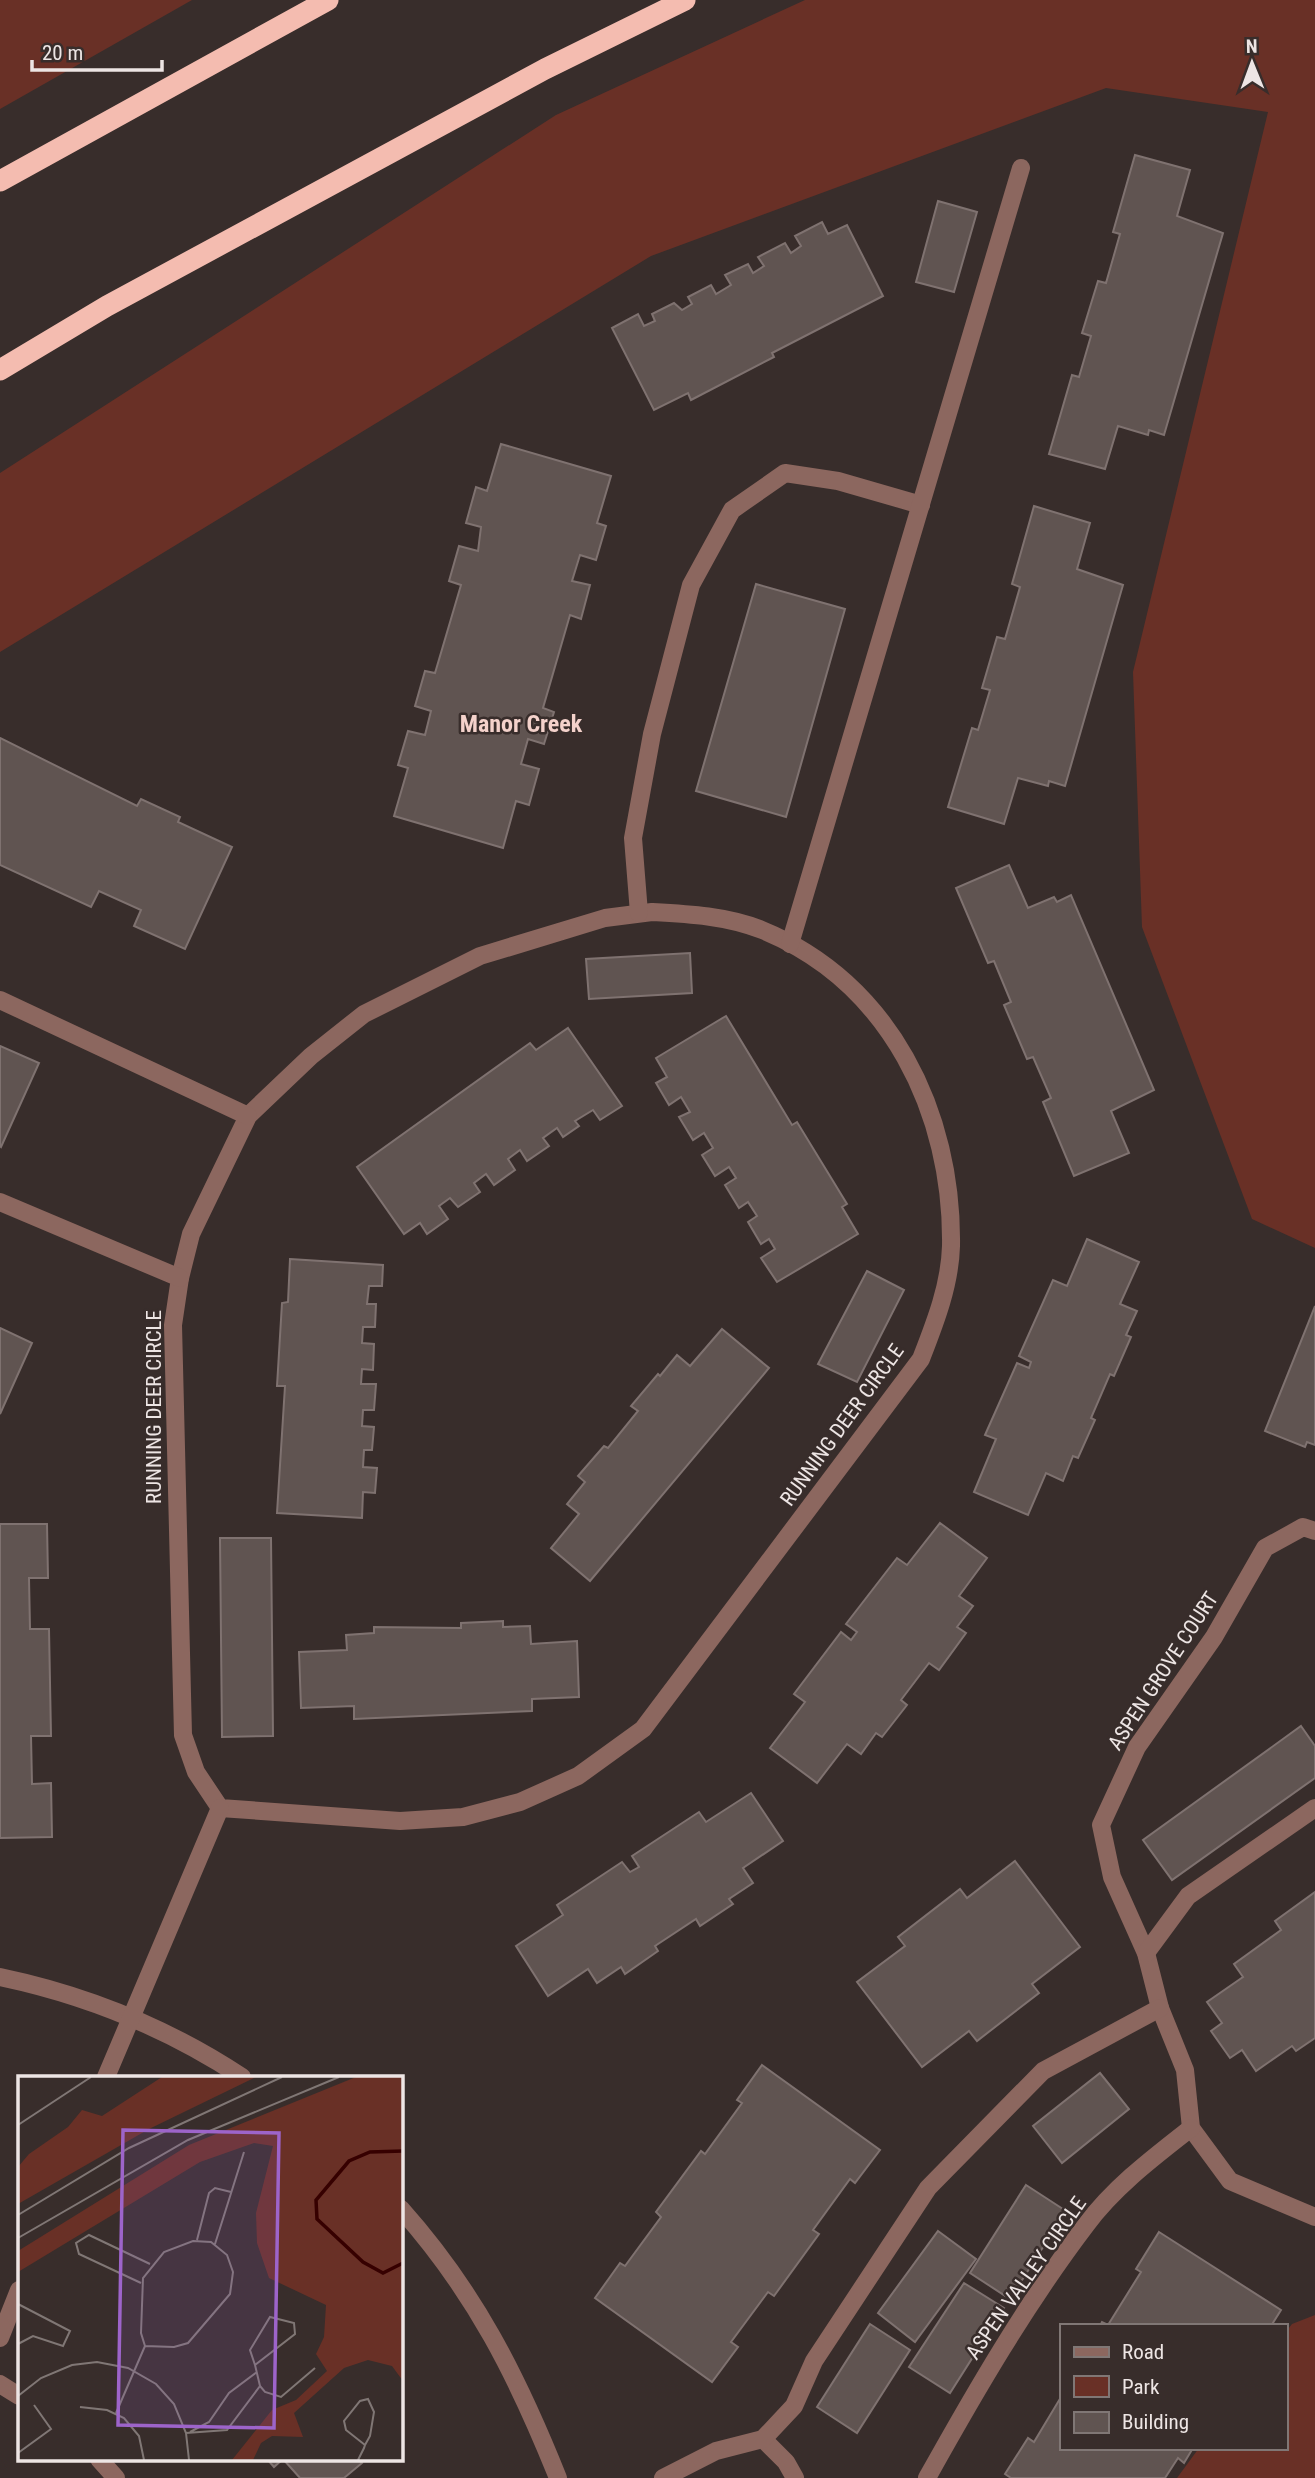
<svg xmlns="http://www.w3.org/2000/svg" width="1315" height="2478" font-family="'Roboto Condensed',sans-serif">
<style>
.green{fill:#693026}
.building{fill:#605451;stroke:#7f7270;stroke-width:2}
.lines{fill:none;stroke-linecap:round;stroke-linejoin:round}
.minor{stroke:#8c675f;stroke-width:18}
.highway{stroke:#f4bcb0;stroke-width:21}
.labels{text-anchor:middle;dominant-baseline:central;stroke-width:5;stroke-linejoin:round;paint-order:stroke}
.street-label{font-size:21px;fill:#ede5e4;stroke:#382d2b}
.quarter-label{font-size:24px;font-weight:bold;fill:#f4d2cb;stroke:#382d2b}
.inset-river{fill:none;stroke:#360000;stroke-width:3.5}
.inset-road{fill:none;stroke:#807775;stroke-width:2}
.view{fill:#9d64ca;fill-opacity:0.15;stroke:#9d64ca;stroke-width:3.5}
.inset-edge{fill:none;stroke:#ede5e4;stroke-width:3.5}
</style>
<rect width="100%" height="100%" fill="#382d2b"/>
<g class="green">
<polygon points="0,0 192,0 0,109"/>
<polygon points="805,0 1315,0 1315,1248 1252,1219 1142,927 1133,672 1268,112 1106,88 651,256 0,652 0,473 556,115"/>
<polygon points="1315,2315 1315,2478 1177,2478 1199,2448 1285,2448 1285,2333 1292,2324"/>
</g>
<g class="building">
<polygon points="1135,155 1190,170 1177,216 1223,233 1164,435 1149,430 1148,435 1118,426 1105,469 1049,454 1072,375 1079,377 1091,336 1082,333 1098,281 1106,283 1120,234 1113,232"/>
<polygon points="938,201 977,212 954,292 916,282"/>
<polygon points="822,222 828,234 847,225 883,296 772,353 774,357 691,400 688,393 654,410 612,328 638,314 644,326 655,321 652,314 674,303 682,310 692,304 688,297 711,285 716,294 731,285 725,275 748,264 753,273 764,266 758,257 785,243 791,253 801,246 795,236"/>
<polygon points="501,444 611,476 597,523 606,526 596,560 580,555 572,581 590,585 581,619 570,615 543,708 554,712 544,744 528,739 521,764 539,769 529,805 516,801 503,848 394,816 408,768 398,765 408,731 425,735 431,711 415,706 425,671 435,673 461,585 449,581 459,546 478,551 481,527 466,523 476,487 487,491"/>
<polygon points="1034,506 1090,523 1077,569 1123,585 1065,786 1049,781 1048,786 1018,778 1004,824 948,807 972,728 978,730 990,690 982,688 997,637 1005,639 1020,587 1012,584"/>
<polygon points="756,584 845,609 786,817 696,791"/>
<polygon points="0,738 137,806 141,799 180,817 178,822 232,847 185,949 134,926 141,910 99,891 91,907 0,865"/>
<polygon points="1009,865 1028,908 1054,897 1057,902 1071,895 1154,1090 1111,1111 1129,1153 1074,1176 1043,1102 1051,1098 1033,1057 1027,1059 1004,1005 1011,1002 994,961 988,963 956,888"/>
<polygon points="690,953 692,993 589,999 586,959"/>
<polygon points="726,1016 792,1125 797,1122 847,1204 842,1207 858,1234 777,1282 761,1258 775,1249 769,1239 761,1244 748,1222 757,1216 748,1202 739,1208 725,1185 736,1178 729,1167 715,1176 702,1155 713,1148 704,1133 693,1140 679,1117 690,1112 681,1097 669,1105 656,1083 667,1077 656,1058"/>
<polygon points="568,1028 622,1106 600,1120 593,1110 575,1121 579,1126 563,1137 557,1128 543,1138 549,1146 527,1161 520,1150 508,1159 515,1170 494,1185 486,1174 474,1183 480,1192 458,1207 450,1198 439,1206 448,1219 427,1234 420,1223 404,1234 357,1167 530,1043 536,1050"/>
<polygon points="0,1046 39,1063 1,1147 0,1146"/>
<polygon points="1087,1239 1139,1262 1120,1304 1137,1311 1126,1335 1131,1337 1114,1376 1110,1374 1091,1418 1095,1420 1078,1458 1073,1456 1063,1481 1046,1473 1028,1515 974,1492 996,1439 985,1435 1017,1363 1029,1368 1031,1362 1019,1356 1053,1280 1067,1286"/>
<polygon points="290,1259 383,1265 382,1286 369,1286 367,1304 376,1304 375,1327 363,1327 362,1343 374,1344 373,1370 362,1369 361,1384 376,1384 374,1410 363,1410 362,1426 374,1427 372,1450 364,1450 363,1467 377,1468 375,1493 363,1492 362,1518 277,1513 285,1386 277,1386 282,1303 288,1302"/>
<polygon points="867,1271 904,1290 857,1382 818,1364"/>
<polygon points="1315,1306 1315,1445 1307,1442 1305,1447 1265,1431"/>
<polygon points="0,1328 32,1343 0,1414"/>
<polygon points="722,1329 769,1368 590,1581 551,1548 579,1514 567,1504 585,1482 578,1476 604,1446 608,1448 638,1411 631,1406 658,1374 660,1376 677,1355 690,1366"/>
<polygon points="940,1523 987,1558 959,1596 973,1606 957,1627 966,1633 939,1670 929,1663 901,1700 907,1705 882,1737 876,1733 861,1754 847,1744 817,1783 770,1748 805,1702 794,1694 841,1632 851,1640 857,1632 846,1624 897,1558 907,1565"/>
<polygon points="0,1524 47,1524 48,1578 29,1578 30,1629 49,1629 51,1736 31,1736 32,1784 51,1783 52,1837 0,1838"/>
<polygon points="220,1538 271,1538 273,1736 222,1737"/>
<polygon points="503,1621 503,1627 530,1626 531,1644 577,1641 579,1697 532,1699 532,1711 354,1719 354,1706 301,1708 299,1652 347,1650 346,1635 374,1633 374,1627 461,1628 461,1623"/>
<polygon points="1301,1726 1315,1746 1315,1778 1172,1880 1143,1840"/>
<polygon points="751,1793 783,1841 743,1868 753,1883 729,1899 733,1904 700,1926 696,1919 655,1946 658,1951 625,1974 621,1967 597,1983 588,1969 548,1996 516,1946 563,1915 557,1905 622,1862 630,1872 639,1867 632,1856 699,1812 706,1822"/>
<polygon points="1015,1861 1080,1947 1032,1984 1039,1993 977,2041 969,2031 922,2067 857,1982 905,1946 898,1937 960,1889 967,1898"/>
<polygon points="1315,1892 1315,2038 1296,2051 1292,2046 1256,2071 1242,2050 1230,2058 1211,2031 1222,2023 1207,2002 1243,1977 1234,1964 1281,1930 1275,1921"/>
<polygon points="762,2065 880,2150 855,2183 850,2179 813,2230 819,2234 774,2296 768,2292 731,2342 738,2347 712,2382 595,2298 620,2263 625,2266 661,2217 656,2212 701,2151 705,2154 742,2103 737,2100"/>
<polygon points="1100,2073 1129,2109 1062,2163 1033,2126"/>
<polygon points="1026,2185 1066,2211 1010,2299 970,2273"/>
<polygon points="938,2231 976,2259 915,2342 878,2313"/>
<polygon points="1159,2232 1281,2310 1271,2326 1100,2326 1102,2322 1108,2325 1141,2272 1136,2269"/>
<polygon points="964,2283 1004,2308 950,2393 909,2367"/>
<polygon points="870,2324 910,2350 857,2433 817,2407"/>
<polygon points="1061,2397 1061,2448 1193,2448 1184,2463 1178,2458 1165,2478 1011,2478 1005,2474 1028,2438 1034,2442"/>
<polygon points="267,2459 358,2459 362,2463 344,2478 300,2478 283,2459 274,2467"/>
</g>
<g class="lines">
<g class="minor">
<path d="M652,912c37,2 75,4 110,18 128,52 191,183 189,316 -1,39 -16,77 -30,113l-278,370 -65,47 -58,26 -57,15 -63,4 -180,-13 -24,-36 -13,-37 -10,-410 7,-47 11,-44 57,-118 63,-60 53,-42 116,-58 125,-38z"/>
<polyline points="639,913 633,838 652,734 691,585 732,510 785,473 838,481 921,505"/>
<polyline points="790,944 1021,168"/>
<polyline points="0,1000 248,1116"/>
<polyline points="0,1202 180,1278"/>
<polyline points="1315,1531 1303,1527 1265,1548 1214,1637 1137,1747 1101,1825 1112,1877 1146,1953 1160,2008 1185,2070 1191,2128 1230,2181 1315,2217"/>
<polyline points="1146,1953 1188,1896 1315,1808"/>
<path d="M0,1977c86,18 169,52 242,100"/>
<polyline points="106,2077 220,1808"/>
<path d="M401,2209c74,83 116,167 157,269"/>
<polyline points="0,2338 19,2290"/>
<polyline points="0,2384 19,2396"/>
<polyline points="763,2439 786,2462 795,2478"/>
<polyline points="99,2459 116,2478"/>
<polyline points="663,2478 716,2451 763,2439 794,2406 814,2361 928,2188 1043,2071 1160,2008"/>
<path d="M927,2478c48,-86 99,-174 159,-253 28,-38 68,-68 105,-97"/>
</g>
<g class="highway">
<polyline points="0,181 328,0"/>
<polyline points="0,370 107,306 545,69 685,0"/>
</g>
</g>
<g class="labels">
<g class="street-label">
<text transform="translate(154 1407) rotate(-90)">RUNNING DEER CIRCLE</text>
<text transform="translate(842 1425) rotate(-54)">RUNNING DEER CIRCLE</text>
<text transform="translate(1163 1671) rotate(-57)">ASPEN GROVE COURT</text>
<text transform="translate(1026 2278) rotate(-55)">ASPEN VALLEY CIRCLE</text>
</g>
<g class="quarter-label">
<text x="521" y="724">Manor Creek</text>
</g>
</g>
<g transform="translate(18 2076)">
<rect width="385" height="385" fill="#382d2b"/>
<path d="M144,1h94l-107,52 -131,75v-37l11,-13 39,-27 14,-17 20,6zM338,1h47v304l-11,-15 -24,-6 -24,8 -50,45 9,24 -31,-1 -11,7 -8,17h-21l40,-50 24,-10 31,-29 -11,-17 8,-17 2,-32 -57,-27 -12,-35 -1,-30 17,-67 -19,-3 -54,19 -182,110v-21l171,-106z" fill="#693026"/>
<path class="inset-river" d="M385,75l-33,1 -21,9 -33,39 1,19 46,43 20,11 20,-10"/>
<path class="inset-road" d="M0,49l73,-48M0,139l111,-67 153,-71M0,162l170,-98 151,-63M179,164l12,-47 6,-5 16,4M175,165l18,1 16,13 6,17 -3,22 -42,49 -14,4 -29,-1 -4,-13 2,-55 21,-26zM197,168l29,-92M123,207l-62,-29 -3,-11 13,-8 61,29M0,228l52,27 -7,15 -30,-10 -15,8M237,289l-5,-15 20,-33 24,6 1,11 -40,31 5,21M242,310l5,6 16,5 34,-29M0,320l23,-18 31,-13 25,-3 31,6 28,16 18,20 12,29 3,27M62,331l27,3 17,8 15,18 5,24M98,337l29,-67M172,356l19,-10 20,-29 28,-21M168,357l41,-3 33,-44M0,377l33,-24 -17,-24M340,384l6,-12 1,-3 5,-9 4,-24 -6,-13 -8,2 -16,20 2,9 19,15"/>
<path class="view" d="M105,54l156,3 -5,295 -156,-3z"/>
<rect width="385" height="385" class="inset-edge"/>
</g>
<rect x="1060" y="2324" width="228" height="126" fill="#382d2b" stroke="#807775" stroke-width="2"/>
<rect x="1074" y="2347" width="35" height="10" fill="#8c675f" stroke="#807775" stroke-width="2"/>
<text x="1122" y="2359" font-size="21" fill="#ede5e4">Road</text>
<rect x="1074" y="2376" width="35" height="21" fill="#693026" stroke="#807775" stroke-width="2"/>
<text x="1122" y="2394" font-size="21" fill="#ede5e4">Park</text>
<rect x="1074" y="2412" width="35" height="21" fill="#605451" stroke="#807775" stroke-width="2"/>
<text x="1122" y="2429" font-size="21" fill="#ede5e4">Building</text>
<g transform="translate(1252 63) rotate(359)" stroke="#382d2b" stroke-width="5" paint-order="stroke">
<path d="M0-5L12 26L0 18L-12 26Z" fill="#ede5e4"/>
<text y="-10" font-size="19" font-weight="bold" text-anchor="middle" fill="#ede5e4">N</text>
</g>
<path d="M32 60v10h130v-10" fill="none" stroke="#ede5e4" stroke-width="3.5"/>
<text x="42" y="60" font-size="21" fill="#ede5e4" stroke="#382d2b" stroke-width="5" paint-order="stroke">20 m</text>
</svg>
